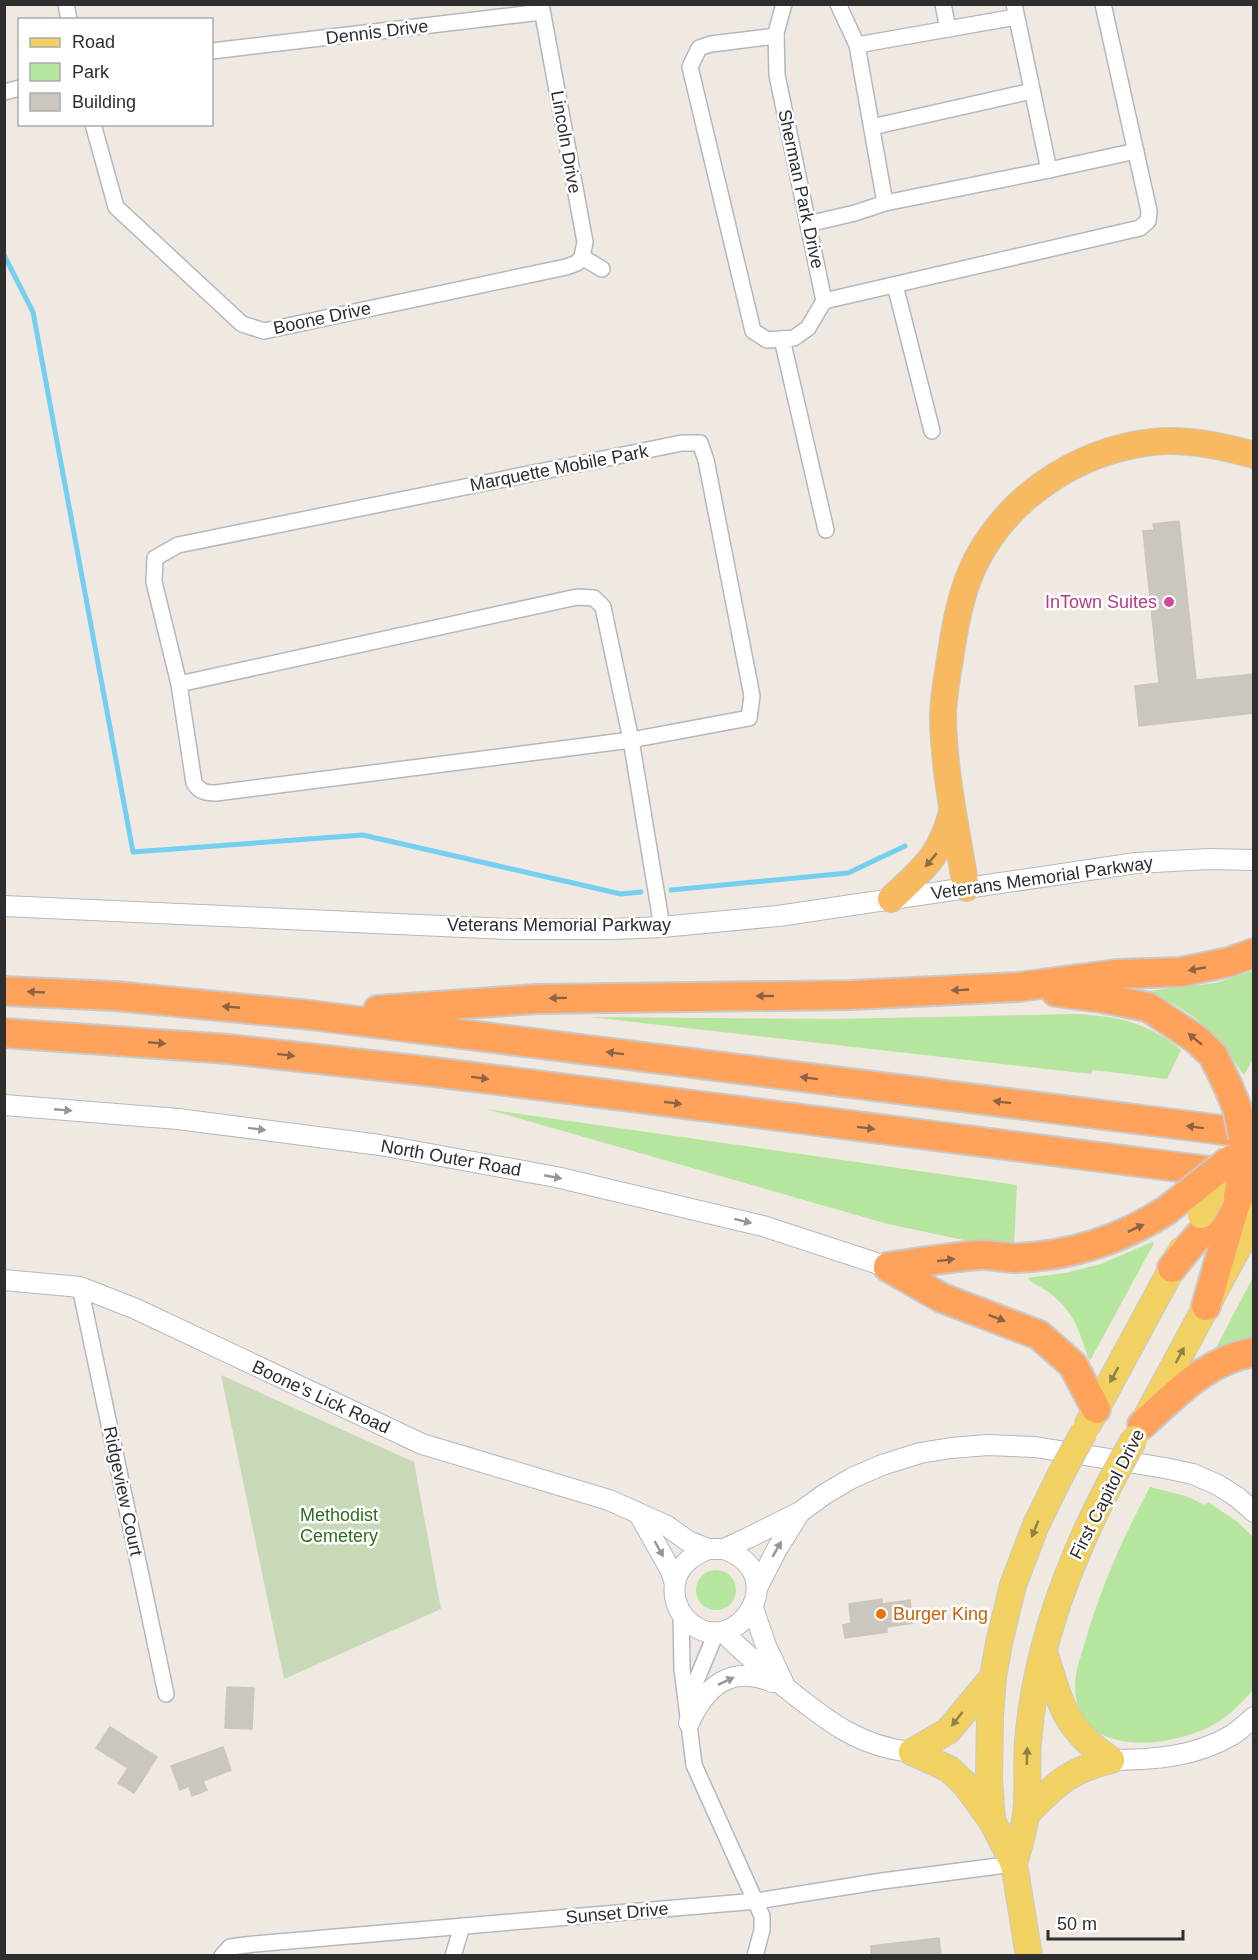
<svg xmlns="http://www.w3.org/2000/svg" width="1258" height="1960" font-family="Helvetica,sans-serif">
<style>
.green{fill:#b6e59e}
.cemetery{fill:#c8d9b8}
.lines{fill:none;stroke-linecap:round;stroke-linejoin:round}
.stream{stroke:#75cff0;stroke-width:5}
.building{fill:#cbc7bf;stroke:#cbc5ba;stroke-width:1.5}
.minor-casing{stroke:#b4b7c1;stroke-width:18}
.tertiary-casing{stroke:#b4b7c1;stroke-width:22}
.primary-casing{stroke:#c9c9c9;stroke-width:28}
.trunk-casing{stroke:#c9c9c9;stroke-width:28}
.motorway-casing{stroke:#c9c9c9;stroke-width:32}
.minor{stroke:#fff;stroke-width:15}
.tertiary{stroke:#fff;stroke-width:20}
.primary{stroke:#f2d163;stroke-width:26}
.trunk{stroke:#f8ba60;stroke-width:26}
.motorway{stroke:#ffa35c;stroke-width:28}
.primary-bridge-casing{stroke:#c9c9c9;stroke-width:28;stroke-linecap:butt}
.motorway-bridge-casing{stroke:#c9c9c9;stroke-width:32;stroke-linecap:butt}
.primary-bridge{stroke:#f2d163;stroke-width:26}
.motorway-bridge{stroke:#ffa35c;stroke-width:28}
.oneway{fill:#896d44}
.oneway2{fill:#8c6343}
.oneway3{fill:#969696}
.oneway4{fill:#908048}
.hotel-dot{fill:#d1479c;stroke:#fff;stroke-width:2}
.food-dot{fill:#e8710a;stroke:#fff;stroke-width:2}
.labels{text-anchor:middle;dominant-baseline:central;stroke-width:5;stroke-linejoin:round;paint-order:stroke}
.street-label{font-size:18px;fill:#2e2e2e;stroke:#fff}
.hotel-label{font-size:18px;fill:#b23c85;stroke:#fff;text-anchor:end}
.park-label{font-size:18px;fill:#2c6e1b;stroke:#fff}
.food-label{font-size:18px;fill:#c56008;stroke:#fff;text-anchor:start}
</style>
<rect width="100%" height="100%" fill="#efe9e1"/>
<g class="green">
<path d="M1253,971v88l-9,16c-9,-11 -15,-24 -25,-35 -19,-22 -44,-36 -70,-49l67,-8z"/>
<path d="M1075,1014c41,2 73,8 106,36l-14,29 -74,-9 -2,4 -501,-57 246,2z"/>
<polygon points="486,1109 1017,1185 1014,1244 978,1243 888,1224"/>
<path d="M1152,1242l2,1 -63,116 -2,1c-9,-27 -14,-47 -38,-66 -8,-6 -17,-10 -24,-16l38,-5 36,-9z"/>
<polygon points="1253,1277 1253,1341 1215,1350"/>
<path d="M1150,1487l36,9 19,9 3,-3 31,21 15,15 -1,152c-15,17 -31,33 -53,41 -45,18 -125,23 -125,-45 0,-15 6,-30 10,-44 16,-55 38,-105 65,-155z"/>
<circle cx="716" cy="1590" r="20"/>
</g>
<polygon class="cemetery" points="221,1375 414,1462 441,1609 284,1679"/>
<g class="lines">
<g class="stream">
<polyline points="4,255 33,312 133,852 363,835 621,894 641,892"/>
<polyline points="671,890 848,873 905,846"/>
</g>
</g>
<g class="building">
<polygon points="1179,521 1196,680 1254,674 1254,713 1139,726 1135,686 1159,683 1143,531 1154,530 1153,524"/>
<polygon points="882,1599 882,1604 910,1600 913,1623 887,1627 887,1632 845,1638 843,1625 851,1623 849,1604"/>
<polygon points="227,1687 254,1688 252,1729 225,1728"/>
<polygon points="110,1727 157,1757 134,1793 118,1783 128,1768 96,1748"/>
<polygon points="223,1747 231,1770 203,1781 207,1790 192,1796 189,1786 180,1790 171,1766"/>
<polygon points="939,1938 941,1956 871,1956 871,1946"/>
</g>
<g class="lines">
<defs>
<g id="minor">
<polyline points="66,4 69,20"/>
<polyline points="541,4 585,242 582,257"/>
<polyline points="784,4 776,33 777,75 824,301 1140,228 1148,221 1149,211 1103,4"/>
<polyline points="838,4 857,45 885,203 1049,170 1014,4"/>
<polyline points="943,4 948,29"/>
<polyline points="776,36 711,44 699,48 690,67 753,331 767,340 794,338 808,328 824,301"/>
<polyline points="857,45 1016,17"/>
<polyline points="212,51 542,12"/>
<polyline points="4,92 20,88"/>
<polyline points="93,124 116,207 242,324 264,331 566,267 577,263 582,257"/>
<polyline points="872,127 1032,91"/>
<polyline points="1049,170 1136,151"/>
<polyline points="808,224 855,213 885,203"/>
<polyline points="582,257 602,269"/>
<polyline points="895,285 932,431"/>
<polyline points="782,339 826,530"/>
<path d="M682,443h18l6,17 46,236 -3,22 -118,22 -415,53c-10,0 -16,-1 -22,-10l-15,-99 -25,-102 1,-24 23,-13z"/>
<polyline points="179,684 577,597 594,598 603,607 631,740 662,927"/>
<polyline points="80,1287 166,1694"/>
<polyline points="681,1612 682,1669 694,1765 762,1916 762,1930 755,1956"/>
<polyline points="687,1703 716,1633"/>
<polyline points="222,1956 230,1947 254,1944 757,1901 882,1881 1014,1864"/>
<polyline points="453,1956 462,1926"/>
</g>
<g id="tertiary">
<polyline points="4,906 508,929 613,929 662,927 778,916 1136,863 1209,859 1254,860"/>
<polyline points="4,1105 178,1119 380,1145 556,1177 763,1226 888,1267"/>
<polyline points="4,1280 80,1287 136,1309 422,1444 609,1500 667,1526 688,1541 708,1549 724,1549 748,1538 800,1512 825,1494 852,1478 882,1465 920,1453 951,1448 988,1445 1035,1447 1165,1468 1193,1474 1218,1485 1237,1497 1254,1512"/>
<polyline points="640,1516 670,1569 675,1583"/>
<path d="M708,1549c-16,7 -30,16 -33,35 -2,12 2,25 10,34 46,50 112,-43 39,-69"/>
<polyline points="757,1588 777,1549 800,1512"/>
<polyline points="753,1608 766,1646 783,1682"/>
<path d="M723,1632c21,21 40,37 63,56 40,32 73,59 126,64"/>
<path d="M689,1723c16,-36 42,-59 83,-41"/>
<path d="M1111,1760c42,0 84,-3 121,-25 8,-5 15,-12 22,-18"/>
</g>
<g id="primary">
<polyline points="1147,1416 1254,1218"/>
<polyline points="1088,1424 1182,1250"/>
<path d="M1044,1652c17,52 19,75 67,108"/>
<polyline points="912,1752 948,1731 993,1677"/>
<polyline points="912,1752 949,1769 965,1784 992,1821"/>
<path d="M1026,1814c31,-30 41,-43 85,-54"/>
<path d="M1014,1864c4,-16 10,-33 12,-49 3,-24 0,-49 2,-73 7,-91 40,-179 82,-259"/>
<polyline points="1029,1956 1014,1864 992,1821 989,1779 990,1716 993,1677 999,1643 1013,1585 1036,1525 1060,1476"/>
</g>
<g id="trunk">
<path d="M966,888c-9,-56 -22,-114 -23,-170 0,-20 4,-40 7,-59 5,-34 11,-69 27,-100 37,-69 110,-113 187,-118 31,-1 61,6 90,14"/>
<path d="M891,899c33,-31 49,-42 61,-87"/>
</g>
<g id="motorway">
<polyline points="4,991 115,996 310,1015 1254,1134"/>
<polyline points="1056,992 1102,998 1148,1007 1196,1039 1213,1055 1228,1086"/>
<polyline points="378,1010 537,999 851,995 1018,987 1117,974 1181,972 1229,962 1254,953"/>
<polyline points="4,1033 228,1049 434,1072 1233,1174"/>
<path d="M888,1267c30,-4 61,-10 91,-12 12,-1 24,3 37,3 54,-2 105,-18 151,-48"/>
<polyline points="888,1267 942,1298 1039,1335 1073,1365 1096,1409"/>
<path d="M1172,1268c24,-32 51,-59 82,-85"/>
<polyline points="1206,1306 1237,1199"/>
<path d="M1142,1425c34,-31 65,-65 112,-73"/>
</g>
</defs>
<use href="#minor" class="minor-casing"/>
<use href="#tertiary" class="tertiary-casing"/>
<use href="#primary" class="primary-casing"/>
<use href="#trunk" class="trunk-casing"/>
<use href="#motorway" class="motorway-casing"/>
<use href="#minor" class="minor"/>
<use href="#tertiary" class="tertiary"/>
<use href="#primary" class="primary"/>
<use href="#trunk" class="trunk"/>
<use href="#motorway" class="motorway"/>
<defs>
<g id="primary-bridge">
<polyline points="1201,1215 1230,1161"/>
<polyline points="1060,1476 1084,1432"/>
<polyline points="1110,1483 1134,1439"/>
</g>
<g id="motorway-bridge">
<polyline points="1228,1086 1237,1108 1243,1137"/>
<polyline points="1238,1197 1243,1166 1244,1149"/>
<polyline points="1167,1210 1230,1160"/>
</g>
</defs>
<use href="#primary-bridge" class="primary-bridge-casing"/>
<use href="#motorway-bridge" class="motorway-bridge-casing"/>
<use href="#primary-bridge" class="primary-bridge"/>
<use href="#motorway-bridge" class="motorway-bridge"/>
</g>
<defs><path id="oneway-solid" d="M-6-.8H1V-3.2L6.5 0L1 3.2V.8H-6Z" transform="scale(1.5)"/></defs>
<use class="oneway" href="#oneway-solid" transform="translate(931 860) rotate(130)"/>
<g class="oneway2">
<use href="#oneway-solid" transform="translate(1197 969) rotate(169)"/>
<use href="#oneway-solid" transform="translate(960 990) rotate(177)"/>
<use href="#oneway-solid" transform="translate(36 992) rotate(-177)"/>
<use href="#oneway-solid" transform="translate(765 996) rotate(180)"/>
<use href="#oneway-solid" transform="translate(558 998) rotate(179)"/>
<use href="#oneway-solid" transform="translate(231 1007) rotate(-175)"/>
<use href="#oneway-solid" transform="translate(1195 1039) rotate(-140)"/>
<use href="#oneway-solid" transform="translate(157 1043) rotate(5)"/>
<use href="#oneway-solid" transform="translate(615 1053) rotate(-173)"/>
<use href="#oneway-solid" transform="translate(286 1055) rotate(7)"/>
<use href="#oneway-solid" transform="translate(480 1078) rotate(7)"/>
<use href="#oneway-solid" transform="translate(809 1078) rotate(-173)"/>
<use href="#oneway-solid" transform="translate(1002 1102) rotate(-173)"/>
<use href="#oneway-solid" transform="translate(673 1103) rotate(7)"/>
<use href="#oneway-solid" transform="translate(1195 1127) rotate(-173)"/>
<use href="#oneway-solid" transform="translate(866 1128) rotate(7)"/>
<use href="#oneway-solid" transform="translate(1136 1228) rotate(-25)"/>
<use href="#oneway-solid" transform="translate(946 1260) rotate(-7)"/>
<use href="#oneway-solid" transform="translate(997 1318) rotate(21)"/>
</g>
<g class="oneway3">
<use href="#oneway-solid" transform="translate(63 1110) rotate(5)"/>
<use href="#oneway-solid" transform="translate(257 1129) rotate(7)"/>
<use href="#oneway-solid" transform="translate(553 1177) rotate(11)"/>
<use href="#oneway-solid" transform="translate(743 1221) rotate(14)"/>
<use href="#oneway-solid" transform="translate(659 1549) rotate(61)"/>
<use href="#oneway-solid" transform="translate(777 1549) rotate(-60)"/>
<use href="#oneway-solid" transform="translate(726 1681) rotate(-25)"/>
</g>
<g class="oneway4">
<use href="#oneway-solid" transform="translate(1180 1355) rotate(-62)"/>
<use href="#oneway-solid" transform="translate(1114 1375) rotate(119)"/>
<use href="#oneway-solid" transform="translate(1035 1529) rotate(112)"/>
<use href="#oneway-solid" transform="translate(957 1719) rotate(128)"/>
<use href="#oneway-solid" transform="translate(1027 1756) rotate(-89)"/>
</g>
<circle class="hotel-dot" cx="1169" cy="602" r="6"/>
<circle class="food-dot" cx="881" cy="1614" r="6"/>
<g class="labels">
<g class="street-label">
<text transform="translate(377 32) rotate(-7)">Dennis Drive</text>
<text transform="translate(566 142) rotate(80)">Lincoln Drive</text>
<text transform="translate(801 189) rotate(78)">Sherman Park Drive</text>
<text transform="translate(322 318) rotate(-12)">Boone Drive</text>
<text transform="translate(559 468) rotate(-11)">Marquette Mobile Park</text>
<text transform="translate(1042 878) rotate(-8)">Veterans Memorial Parkway</text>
<text x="559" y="925">Veterans Memorial Parkway</text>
<text transform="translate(451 1158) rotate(10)">North Outer Road</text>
<text transform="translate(321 1397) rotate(25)">Boone's Lick Road</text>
<text transform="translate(123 1491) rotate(78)">Ridgeview Court</text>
<text transform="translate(1107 1494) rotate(-63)">First Capitol Drive</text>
<text transform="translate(617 1913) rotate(-5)">Sunset Drive</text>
</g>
<g class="hotel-label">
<text x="1157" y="602">InTown Suites</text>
</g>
<g class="park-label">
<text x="339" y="1515">Methodist<tspan x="339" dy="21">Cemetery</tspan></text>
</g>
<g class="food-label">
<text x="893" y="1614">Burger King</text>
</g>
</g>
<rect width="1258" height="1960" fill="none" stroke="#2e2e2e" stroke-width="12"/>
<rect x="18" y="18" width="195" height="108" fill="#ffffff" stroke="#ababab" stroke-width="1.5"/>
<rect x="30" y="38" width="30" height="9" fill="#f2d163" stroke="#ababab" stroke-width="1.5"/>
<text x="72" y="48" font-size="18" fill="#2e2e2e">Road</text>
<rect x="30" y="63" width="30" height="18" fill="#b6e59e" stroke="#ababab" stroke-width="1.5"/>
<text x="72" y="78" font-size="18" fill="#2e2e2e">Park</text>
<rect x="30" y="93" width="30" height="18" fill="#cbc7bf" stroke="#ababab" stroke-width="1.5"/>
<text x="72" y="108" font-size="18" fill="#2e2e2e">Building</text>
<path d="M1048 1930v9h135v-9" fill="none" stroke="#2e2e2e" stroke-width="3"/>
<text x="1057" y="1930" font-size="18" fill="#2e2e2e" stroke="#ffffff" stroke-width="4.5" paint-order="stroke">50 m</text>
</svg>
